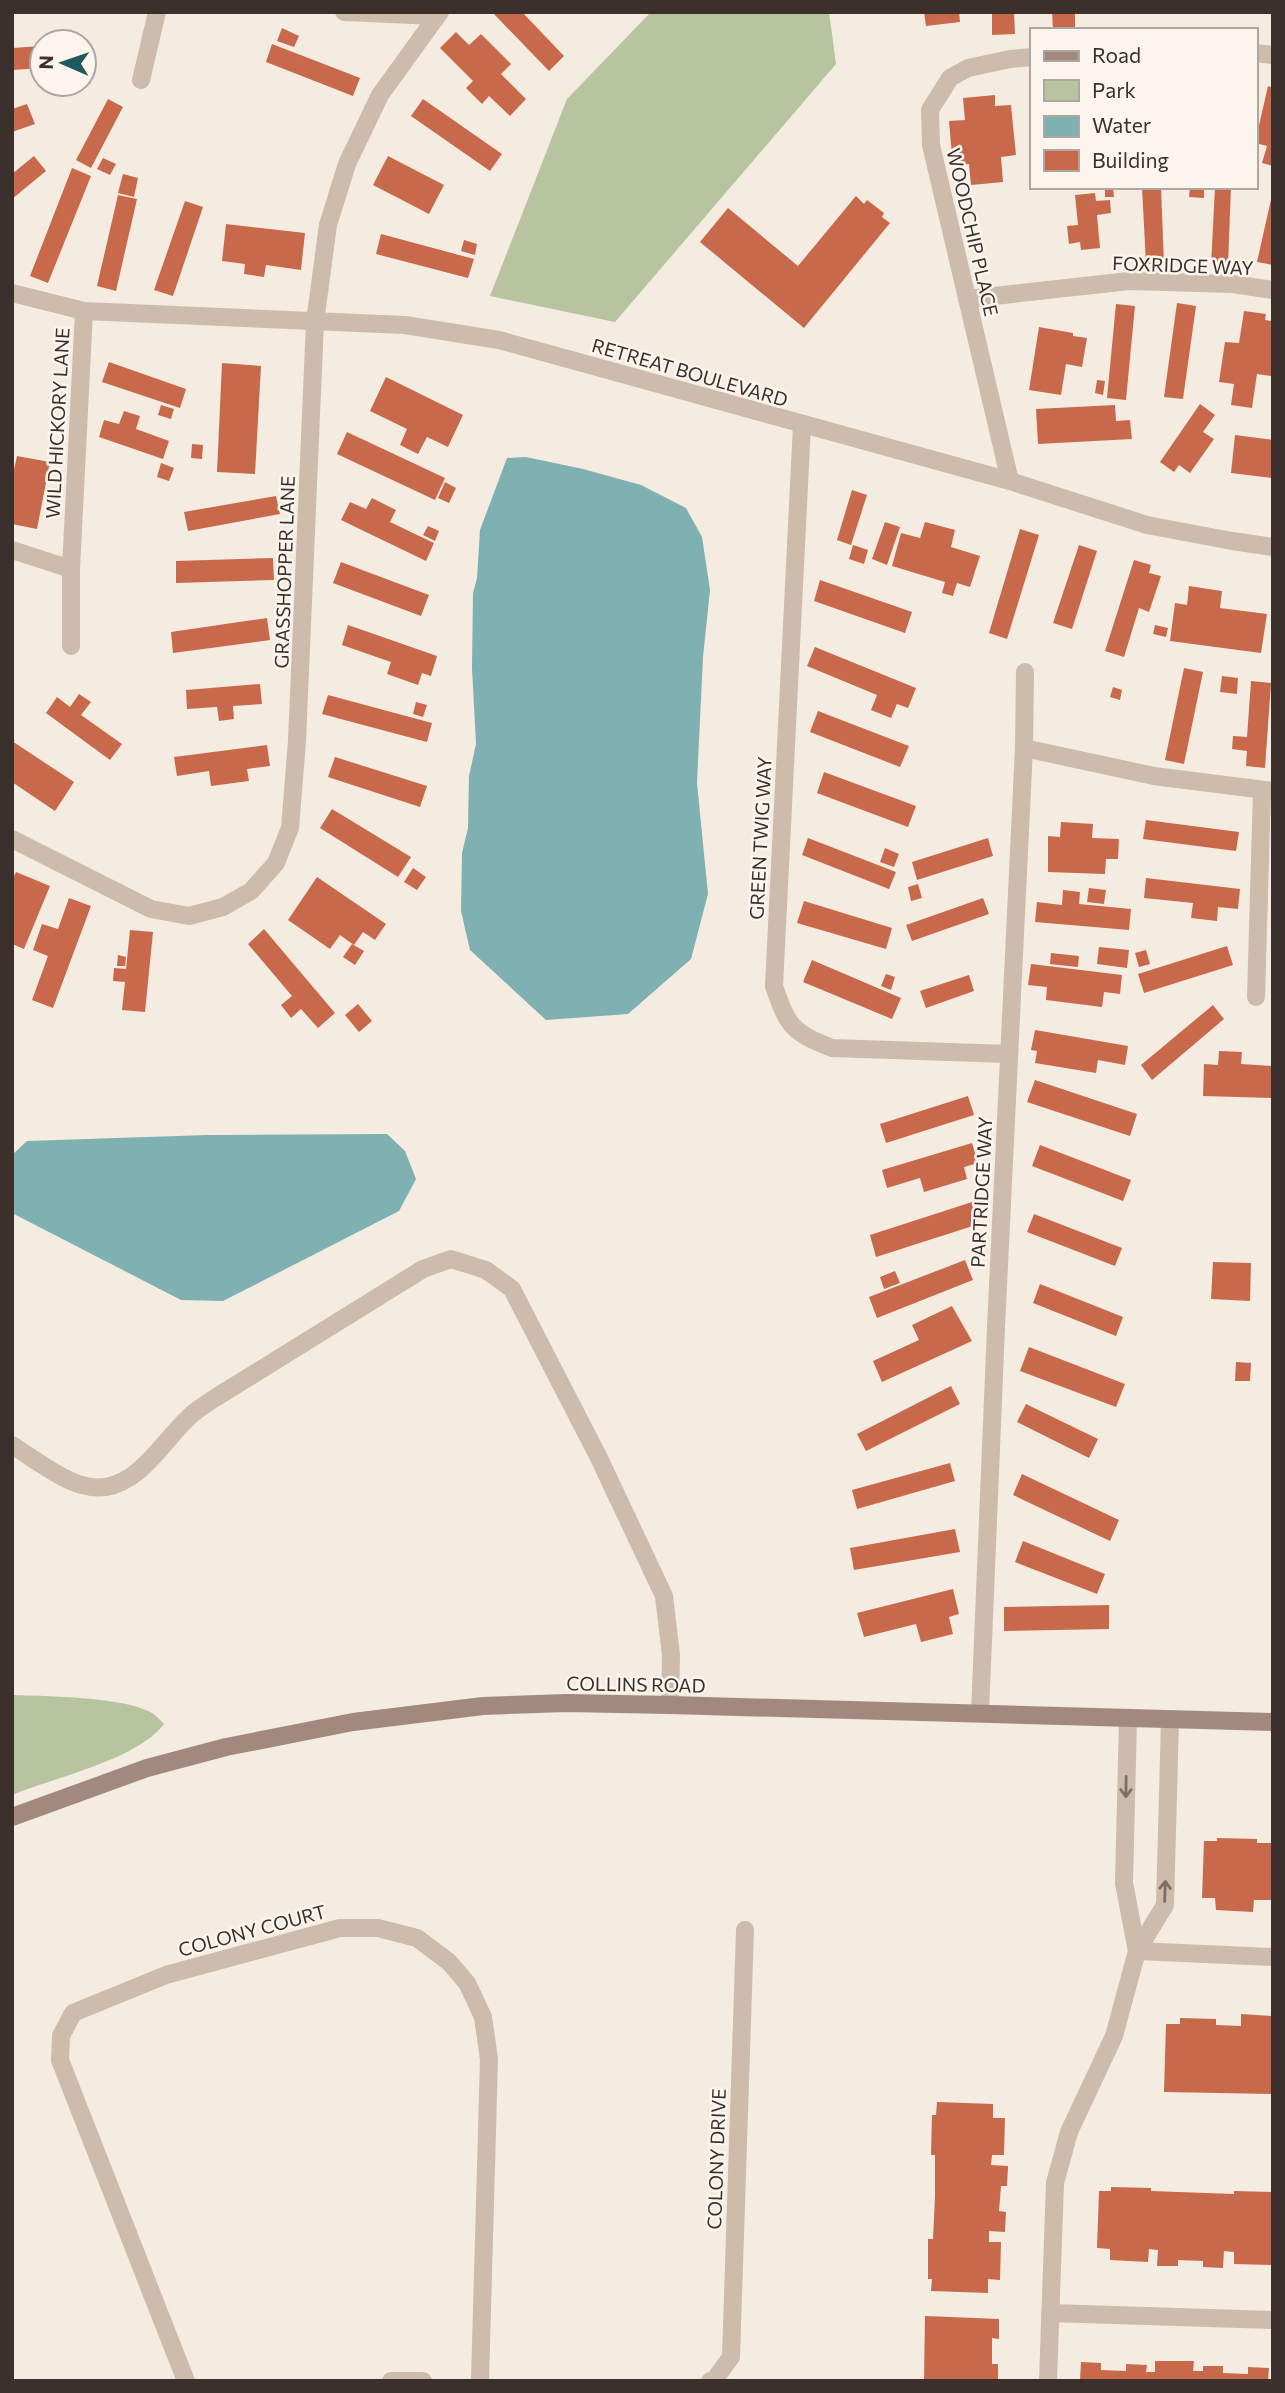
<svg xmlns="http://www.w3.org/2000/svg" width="1285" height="2393" font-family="Commissioner,sans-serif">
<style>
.green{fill:#b8c4a0}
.water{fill:#7fb0b2}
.building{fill:#c8694b}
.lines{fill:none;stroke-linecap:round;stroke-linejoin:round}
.lane{stroke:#cdbbac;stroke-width:18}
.street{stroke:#cdbbac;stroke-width:18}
.secondary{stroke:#a18a7d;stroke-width:18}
.oneway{stroke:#7d6f65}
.labels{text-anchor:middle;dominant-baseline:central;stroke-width:5;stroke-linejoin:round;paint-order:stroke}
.street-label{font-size:19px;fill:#3b302b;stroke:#fbf5ee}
</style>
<rect width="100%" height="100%" fill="#f4ebe1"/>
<g class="green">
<polygon points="651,12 829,12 836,64 615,322 490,296 567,99"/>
<path d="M12,1695c33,1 114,2 140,18 5,3 8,7 12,11 -27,36 -109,53 -152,71z"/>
</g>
<g class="water">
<polygon points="526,457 583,469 641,485 686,508 702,537 710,590 703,657 697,783 708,894 691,959 628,1014 546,1020 470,950 461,911 462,853 468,828 469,776 476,744 472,668 473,593 477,578 480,530 507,458"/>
<polygon points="387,1134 405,1151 416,1179 399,1211 223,1301 181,1300 12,1213 12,1155 27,1141 207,1135"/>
</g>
<g class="building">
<polygon points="492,12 522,12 564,56 549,71"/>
<polygon points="924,12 959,12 960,22 926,26"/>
<polygon points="992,12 1014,12 1015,34 992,35"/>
<polygon points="1052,12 1075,12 1075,29 1053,29"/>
<polygon points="282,28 299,36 294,47 277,41"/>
<polygon points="456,32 469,45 481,34 511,64 501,74 526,99 510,116 489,96 482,104 466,88 473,81 440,48"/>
<polygon points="272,44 360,78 353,96 266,62"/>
<polygon points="42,46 42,68 12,70 12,48"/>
<polygon points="1268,86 1273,88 1273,166 1262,163 1267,146 1255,143"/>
<polygon points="995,95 995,106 1011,105 1016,155 1001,157 1003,182 971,185 969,164 953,166 949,121 965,120 963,98"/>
<polygon points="108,99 123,107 91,168 76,160"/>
<polygon points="423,99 502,154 490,171 411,116"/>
<polygon points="27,104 35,124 12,132 12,109"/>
<polygon points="34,156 46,171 12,199 12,174"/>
<polygon points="388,156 444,185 429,214 373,185"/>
<polygon points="103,158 116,164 110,175 97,169"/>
<polygon points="72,168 91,176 48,283 30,276"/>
<polygon points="123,174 138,178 134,197 118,193"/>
<polygon points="1105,187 1113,187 1114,197 1105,197"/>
<polygon points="1142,187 1161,187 1164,264 1146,264"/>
<polygon points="1190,187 1204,187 1204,198 1189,197"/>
<polygon points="1215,187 1231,187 1228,266 1211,266"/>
<polygon points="1095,193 1096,201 1110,200 1111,213 1097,215 1100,248 1081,250 1080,242 1069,244 1067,226 1078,225 1075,195"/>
<polygon points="118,195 137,199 116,291 97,286"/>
<polygon points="1272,195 1273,195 1273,265 1257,262"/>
<polygon points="856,196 864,204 867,200 884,213 882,217 890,223 804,328 700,242 728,208 798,266"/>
<polygon points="185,201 203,207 173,296 154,290"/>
<polygon points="226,224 305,233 301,270 266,265 264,277 244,274 245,264 222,261"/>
<polygon points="381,234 474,259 468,278 376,254"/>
<polygon points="464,240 477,244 475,255 461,251"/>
<polygon points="1177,303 1196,306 1183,399 1164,397"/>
<polygon points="1116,304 1135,306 1126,400 1107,398"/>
<polygon points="1244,311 1266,314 1265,320 1273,321 1271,376 1257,374 1252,408 1231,405 1234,384 1219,382 1225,342 1239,343"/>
<polygon points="1039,327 1073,333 1073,336 1087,338 1082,367 1066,364 1061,395 1029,390"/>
<polygon points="109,362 186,389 180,408 102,382"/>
<polygon points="222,363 261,366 255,474 217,472"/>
<polygon points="386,377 463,415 448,447 427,437 418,454 400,445 407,429 370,411"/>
<polygon points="1097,380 1105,381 1103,395 1095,393"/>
<polygon points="1200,404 1215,415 1203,432 1214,439 1190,473 1179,465 1174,472 1160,462"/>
<polygon points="161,405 174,409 171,419 158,415"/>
<polygon points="1115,405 1116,421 1130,420 1132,439 1038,444 1036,409"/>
<polygon points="124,411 140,416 136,429 169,441 163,459 99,437 104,420 119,424"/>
<polygon points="347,432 445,478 435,500 337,454"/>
<polygon points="1235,435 1273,440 1273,478 1231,473"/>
<polygon points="192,444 203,445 202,459 191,458"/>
<polygon points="17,456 50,462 37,529 12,524 12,479"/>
<polygon points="161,463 174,468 169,481 157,477"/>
<polygon points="445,482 456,488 449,503 438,498"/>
<polygon points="852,490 867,495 851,545 837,540"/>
<polygon points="276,496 280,514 188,531 184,512"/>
<polygon points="372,498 396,510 390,522 434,543 426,561 341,520 350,502 366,509"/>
<polygon points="885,522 900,527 887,565 872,559"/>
<polygon points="925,522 955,530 951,547 980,556 970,587 957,583 953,596 942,593 945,582 892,566 901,533 920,538"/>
<polygon points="428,526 439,531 435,541 423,535"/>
<polygon points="1020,529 1039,535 1007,639 989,633"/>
<polygon points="853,545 868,550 864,564 849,559"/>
<polygon points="1079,545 1097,551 1072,629 1053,623"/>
<polygon points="273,558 274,580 176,583 176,561"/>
<polygon points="1134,560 1151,565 1149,573 1161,576 1149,612 1139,608 1124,657 1105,651"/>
<polygon points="341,562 429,595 421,616 333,583"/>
<polygon points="820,580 912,612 905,633 814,601"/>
<polygon points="1189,586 1222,591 1220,608 1267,614 1261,653 1170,641 1175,603 1187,605"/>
<polygon points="267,618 270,640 173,653 171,632"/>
<polygon points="348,625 437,656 431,676 422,673 418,685 387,674 391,662 342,645"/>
<polygon points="1155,625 1168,628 1166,637 1153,634"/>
<polygon points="815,647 916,688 908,708 897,704 891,718 871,710 877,695 807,666"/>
<polygon points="1184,668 1203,672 1184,764 1165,760"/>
<polygon points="1222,676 1238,678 1237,694 1220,692"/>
<polygon points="1251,681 1271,683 1265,768 1246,766 1247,751 1232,749 1233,736 1247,737"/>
<polygon points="260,684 262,704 233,706 234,719 219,721 217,707 187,709 186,690"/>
<polygon points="1113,687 1122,690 1120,700 1110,697"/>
<polygon points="79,694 91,702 81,715 122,744 110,760 46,713 57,697 70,707"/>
<polygon points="328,695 432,723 427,742 322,714"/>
<polygon points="416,702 427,705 423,717 413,714"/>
<polygon points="818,711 909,746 900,767 810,732"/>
<polygon points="12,741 74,782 55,811 12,782"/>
<polygon points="267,745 270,766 247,769 249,781 211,786 209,771 177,776 174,757"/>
<polygon points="335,757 427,786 420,807 328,777"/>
<polygon points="824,772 916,806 908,827 817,793"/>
<polygon points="332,809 411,857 398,877 320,828"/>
<polygon points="1146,820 1239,832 1236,851 1143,839"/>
<polygon points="1061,822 1093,824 1092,838 1119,839 1118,859 1106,859 1105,874 1048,872 1048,836 1060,837"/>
<polygon points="808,838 896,872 889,889 802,855"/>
<polygon points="988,838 993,856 917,880 912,862"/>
<polygon points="885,848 899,854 894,867 880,862"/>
<polygon points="413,868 426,877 417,890 404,882"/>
<polygon points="16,872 50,886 24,949 12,944 12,880"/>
<polygon points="317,877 386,924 375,940 363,932 354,945 340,935 330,949 288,920"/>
<polygon points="1146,878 1240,889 1238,909 1218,907 1217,921 1191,918 1193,903 1144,898"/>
<polygon points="918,884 922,898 911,901 908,887"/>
<polygon points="1089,888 1106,890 1104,904 1087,902"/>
<polygon points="1063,890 1080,892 1079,904 1131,909 1129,930 1035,922 1037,902 1062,905"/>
<polygon points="69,898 91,906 53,1008 32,1000 48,956 33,950 42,924 58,929"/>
<polygon points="983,898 989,914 912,941 906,925"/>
<polygon points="804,901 892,928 886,949 797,923"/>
<polygon points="264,929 335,1013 318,1028 301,1009 291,1018 281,1005 292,996 248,944"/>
<polygon points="130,930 153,932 145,1012 122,1010 125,982 113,981 114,968 126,969"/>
<polygon points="352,944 364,951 355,965 343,957"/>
<polygon points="1227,946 1233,965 1144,993 1138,974"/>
<polygon points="1099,947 1129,950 1127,968 1097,964"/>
<polygon points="1146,950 1150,964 1139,967 1135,953"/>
<polygon points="1051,953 1079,956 1078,967 1050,964"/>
<polygon points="118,955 126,957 125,966 117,966"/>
<polygon points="812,960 901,998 892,1019 803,982"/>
<polygon points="1031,964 1122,975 1120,994 1104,992 1102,1007 1046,1000 1047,987 1028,985"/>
<polygon points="886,974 895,977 891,990 881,986"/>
<polygon points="969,975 974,991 926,1008 920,991"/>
<polygon points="358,1004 372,1021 359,1032 345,1015"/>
<polygon points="1213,1005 1224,1019 1152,1080 1141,1065"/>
<polygon points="1035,1030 1128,1046 1125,1065 1098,1060 1096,1073 1035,1063 1037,1051 1031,1050"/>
<polygon points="1219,1051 1242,1052 1241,1064 1273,1066 1273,1098 1203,1096 1204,1064 1218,1065"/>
<polygon points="1035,1080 1137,1114 1130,1136 1027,1102"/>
<polygon points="968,1096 974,1115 886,1143 880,1124"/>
<polygon points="972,1143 978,1163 964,1167 967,1179 924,1192 920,1178 887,1188 882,1170"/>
<polygon points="1040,1145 1131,1180 1123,1201 1032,1166"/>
<polygon points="972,1202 979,1224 876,1257 870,1235"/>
<polygon points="1034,1214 1122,1248 1115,1266 1027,1232"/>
<polygon points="965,1260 973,1280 877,1318 869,1297"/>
<polygon points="1213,1262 1251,1263 1250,1301 1211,1299"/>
<polygon points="895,1271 900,1283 884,1289 880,1277"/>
<polygon points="1040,1284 1123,1317 1116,1336 1033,1303"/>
<polygon points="952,1306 972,1341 882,1382 873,1361 919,1340 912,1325"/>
<polygon points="1029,1347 1125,1384 1116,1407 1020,1371"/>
<polygon points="1236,1362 1251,1363 1250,1381 1235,1381"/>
<polygon points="951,1386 960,1404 866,1451 857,1434"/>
<polygon points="1026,1404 1098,1439 1089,1458 1017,1422"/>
<polygon points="950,1463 955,1481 857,1509 852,1490"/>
<polygon points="1022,1474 1119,1520 1110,1541 1013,1495"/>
<polygon points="955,1529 960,1552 854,1570 850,1548"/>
<polygon points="1023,1541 1105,1574 1097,1594 1015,1562"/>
<polygon points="953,1589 959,1614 949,1617 953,1634 921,1642 916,1624 864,1637 857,1613"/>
<polygon points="1109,1605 1109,1629 1004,1631 1004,1607"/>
<polygon points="1217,1838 1257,1839 1257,1843 1273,1843 1273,1900 1254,1900 1253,1912 1216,1910 1215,1898 1202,1898 1204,1841 1217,1841"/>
<polygon points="1241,2014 1273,2016 1273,2094 1164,2092 1166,2024 1180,2024 1180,2018 1216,2019 1216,2025 1241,2026"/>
<polygon points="937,2102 993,2104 993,2118 1005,2118 1004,2155 992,2155 991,2165 1008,2166 1007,2186 1001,2186 1000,2199 999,2211 1006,2212 1005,2232 989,2231 989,2242 1001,2242 1000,2280 988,2279 988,2293 931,2291 932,2279 928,2279 928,2239 933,2239 935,2197 935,2155 931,2155 932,2115 936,2115"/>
<polygon points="1111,2187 1151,2188 1151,2191 1234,2194 1234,2191 1273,2192 1271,2265 1234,2264 1234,2252 1224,2251 1223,2268 1203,2267 1203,2261 1178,2260 1178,2266 1157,2266 1158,2250 1149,2249 1148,2262 1110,2260 1110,2249 1097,2248 1099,2191 1111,2191"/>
<polygon points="925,2316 999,2319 999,2339 992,2338 992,2364 998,2364 998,2381 924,2381"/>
<polygon points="1155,2361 1194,2361 1193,2371 1203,2371 1203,2366 1223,2366 1223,2373 1248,2374 1248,2367 1269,2368 1268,2381 1080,2381 1081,2362 1101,2363 1101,2370 1126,2371 1126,2364 1147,2365 1146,2372 1155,2372"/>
</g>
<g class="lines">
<g class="lane">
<path d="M12,1445c19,12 50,35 70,40 49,15 77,-40 107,-68 7,-7 17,-13 26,-19l208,-129 28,-10 35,11 26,19 87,169 65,138 7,59 -1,50"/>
<polyline points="1128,1719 1124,1883 1137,1951"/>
<polyline points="1137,1951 1273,1957"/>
<polyline points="1050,2313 1273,2320"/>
<polyline points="1048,2381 1055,2183 1069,2132 1114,2036 1137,1951 1165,1905 1170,1720"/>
</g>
<g class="street">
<polyline points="344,12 436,16"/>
<polyline points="1255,53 1273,55"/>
<polyline points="141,80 157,12"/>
<polyline points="12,293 84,311 405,325 499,340 1010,481 1147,525 1232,541 1273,547"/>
<polyline points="967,299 1129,281 1233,284 1273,290"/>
<path d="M802,425l-28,561c14,41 18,46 58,62l177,6"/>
<polyline points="1010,481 931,145 930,110 950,78 968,68 1010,59 1031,57"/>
<polyline points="12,550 71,569"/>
<polyline points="71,646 71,569 84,311"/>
<polyline points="1024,748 1154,776 1273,791"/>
<polyline points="12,839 151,909 189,916 223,907 251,891 276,863 290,828 297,741 315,322 328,225 347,164 380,95 440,12"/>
<polyline points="1256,997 1262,791"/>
<polyline points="980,1713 996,1327 1024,748 1025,672"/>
<polyline points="186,2381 60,2060 61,2036 73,2013 166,1975 340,1928 378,1928 417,1938 449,1962 467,1983 483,2017 489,2059 480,2381"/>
<polyline points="391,2381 423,2381"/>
<polyline points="710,2381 715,2379 731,2357 745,1930"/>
</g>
<polyline class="secondary" points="12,1817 147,1768 226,1747 353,1722 483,1706 566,1703 670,1705 1273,1722"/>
</g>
<defs><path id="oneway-shaft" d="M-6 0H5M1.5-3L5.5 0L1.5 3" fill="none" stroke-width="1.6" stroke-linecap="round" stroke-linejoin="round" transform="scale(1.75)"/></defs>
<g class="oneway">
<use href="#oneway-shaft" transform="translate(1126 1787) rotate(91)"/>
<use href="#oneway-shaft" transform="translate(1165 1891) rotate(-88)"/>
</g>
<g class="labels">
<g class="street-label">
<text transform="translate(973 232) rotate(77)">WOODCHIP PLACE</text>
<text transform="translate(1183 265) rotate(2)">FOXRIDGE WAY</text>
<text transform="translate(690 372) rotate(16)">RETREAT BOULEVARD</text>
<text transform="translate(57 423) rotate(-87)">WILD HICKORY LANE</text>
<text transform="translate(284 572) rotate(-88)">GRASSHOPPER LANE</text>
<text transform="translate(760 838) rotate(-87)">GREEN TWIG WAY</text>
<text transform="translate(981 1192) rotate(-87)">PARTRIDGE WAY</text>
<text transform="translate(636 1684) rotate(1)">COLLINS ROAD</text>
<text transform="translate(252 1930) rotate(-15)">COLONY COURT</text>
<text transform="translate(716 2159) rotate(-88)">COLONY DRIVE</text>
</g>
</g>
<rect width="1285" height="2393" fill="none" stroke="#3b302b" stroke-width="28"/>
<rect x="1030" y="28" width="228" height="161" fill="#fbf5ee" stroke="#aea6a0" stroke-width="2"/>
<rect x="1044" y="51" width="35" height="10" fill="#a18a7d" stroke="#aea6a0" stroke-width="2"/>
<text x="1092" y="63" font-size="21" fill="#3b302b">Road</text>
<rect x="1044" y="80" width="35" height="21" fill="#b8c4a0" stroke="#aea6a0" stroke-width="2"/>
<text x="1092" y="98" font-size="21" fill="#3b302b">Park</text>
<rect x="1044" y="116" width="35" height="21" fill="#7fb0b2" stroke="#aea6a0" stroke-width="2"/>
<text x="1092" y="133" font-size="21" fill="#3b302b">Water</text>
<rect x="1044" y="150" width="35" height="21" fill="#c8694b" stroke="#aea6a0" stroke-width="2"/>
<text x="1092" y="168" font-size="21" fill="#3b302b">Building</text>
<g transform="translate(63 63) rotate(272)"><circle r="33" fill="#fbf5ee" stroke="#aea6a0" stroke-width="2"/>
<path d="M0-5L12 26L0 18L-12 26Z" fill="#1f5a5e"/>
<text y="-10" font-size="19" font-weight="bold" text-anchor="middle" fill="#3b302b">N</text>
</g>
</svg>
